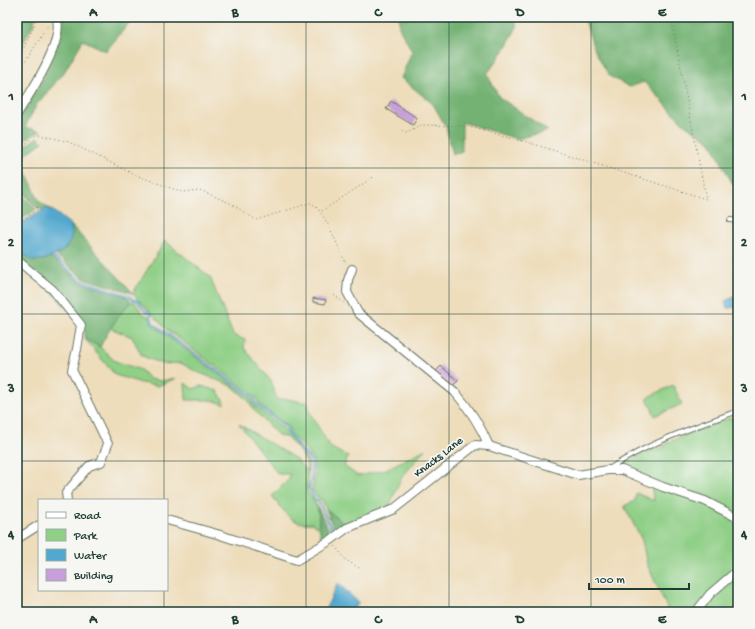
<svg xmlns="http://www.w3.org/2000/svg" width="755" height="629" font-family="'Gochi Hand',sans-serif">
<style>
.green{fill:#8fcf86;stroke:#57865d}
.forest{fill:#73b273;stroke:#497854}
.water{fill:#52a8cf;stroke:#387282}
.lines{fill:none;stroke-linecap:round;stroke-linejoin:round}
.stream{stroke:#52a8cf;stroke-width:2}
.building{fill:#c89fda}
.lane-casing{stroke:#677563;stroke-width:6}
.street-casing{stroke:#677563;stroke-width:10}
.path{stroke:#677563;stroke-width:1;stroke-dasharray:1 3;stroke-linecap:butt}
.lane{stroke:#fff;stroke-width:4}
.street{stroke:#fff;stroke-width:8}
.grid{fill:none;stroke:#1f3d34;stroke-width:1;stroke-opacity:0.55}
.labels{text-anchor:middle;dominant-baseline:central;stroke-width:3.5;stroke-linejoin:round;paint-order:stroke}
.street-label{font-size:12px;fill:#1f3d34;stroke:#f6f6f2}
.neatline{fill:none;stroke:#1f3d34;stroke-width:1.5}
.grid-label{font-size:13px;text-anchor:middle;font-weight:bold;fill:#1f3d34}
</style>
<rect width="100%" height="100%" fill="#f6f6f2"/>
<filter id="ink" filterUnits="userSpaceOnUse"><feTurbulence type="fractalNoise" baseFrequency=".025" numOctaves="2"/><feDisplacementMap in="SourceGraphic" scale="8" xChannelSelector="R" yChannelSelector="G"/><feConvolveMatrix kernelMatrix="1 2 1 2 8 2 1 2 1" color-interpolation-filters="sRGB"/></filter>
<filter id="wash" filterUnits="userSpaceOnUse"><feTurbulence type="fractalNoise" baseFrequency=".012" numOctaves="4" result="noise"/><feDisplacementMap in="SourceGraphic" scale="16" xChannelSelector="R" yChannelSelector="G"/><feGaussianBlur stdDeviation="0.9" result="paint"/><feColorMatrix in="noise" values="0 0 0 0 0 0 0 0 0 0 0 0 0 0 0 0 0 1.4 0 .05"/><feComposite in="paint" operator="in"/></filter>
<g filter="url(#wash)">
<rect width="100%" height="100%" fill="#edb"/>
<g class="green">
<polygon points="165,241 210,277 233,335 245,340 244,348 271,381 277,400 287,399 308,403 309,411 330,447 348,457 344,466 358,476 384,470 426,449 402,477 388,509 344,524 326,509 322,500 317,497 312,490 315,474 313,460 302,445 292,436 289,428 259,404 257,398 173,334 170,333 135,296 133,293"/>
<path d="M131,302h4l8,12 7,3 1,5 3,4 98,73 2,6 31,25 23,32 -1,29 10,15 2,9 -1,13 -6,-5c-23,2 -26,-11 -40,-27l17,-17 1,-5h-12l-39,-50 57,35 10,12 1,-8 -9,-14 -10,-11 -10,-3 -23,-24 -7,-11 -16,-14 -37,-15 -14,-8 -19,1 -20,-8 -10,-19 -22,-9 11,-16z"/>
<polygon points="85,339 100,347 115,361 141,370 149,379 161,381 176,378 158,386 141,383 115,375"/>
<polygon points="185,383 193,389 201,386 218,391 225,404 210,400 186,400"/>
<polygon points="673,385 682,404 655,416 647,398"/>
<polygon points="738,415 738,612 669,612 647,564 642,540 624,506 635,501 636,493 654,501 649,477 624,467 622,465 642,454 643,451 660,449 665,446 666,443"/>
</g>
<g class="forest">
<polygon points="17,17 35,17 34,23 17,54"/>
<polygon points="64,17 131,17 130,22 106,51 83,40 63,74 37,104 25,127 41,131 26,139 17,151 17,118 41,82 59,40"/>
<polygon points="399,17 514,17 517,27 503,52 487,74 499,97 548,131 517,139 462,122 462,151 453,154 446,127 433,104 401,78 412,51 399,27"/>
<polygon points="584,17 738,17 738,183 732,183 711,142 683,123 644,82 630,87 609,76 594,49"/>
<path d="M38,137l5,5 -17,12 -3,10 16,37 13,9 -13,-1 -22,-24c0,-24 -1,-34 21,-48z"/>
<polygon points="17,189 36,209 17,223"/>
<path d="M71,225l62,68 -50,-15 -27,-23c12,-5 18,-17 15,-30z"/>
<path d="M25,255l8,6 11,-1 7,-3 29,25 47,15 4,5c-13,13 -22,28 -31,45l-15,-8 -1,-12 -64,-69z"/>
<path d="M317,506l14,29 -9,6c-4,-12 -2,-23 -5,-35z"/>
<polygon points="326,509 344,524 335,532"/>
</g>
<g class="water">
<path d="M47,208l5,2 19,15c6,24 -18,35 -38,36l-16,-12v-20l6,-7z"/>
<polygon points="738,295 738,307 727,308 725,301"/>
<polygon points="338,583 359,603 351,612 324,612"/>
</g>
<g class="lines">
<polyline class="stream" points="53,256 80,280 129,296 133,300 137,300 145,311 150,313 153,323 254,398 256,404 287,428 290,436 311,461 312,475 309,488 315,500 318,500 333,533"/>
</g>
<g id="blocks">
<g class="building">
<polygon points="391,101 417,118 413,125 386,109"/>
<polygon points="313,298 326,300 325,304 313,302"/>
<polygon points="441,366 458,381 452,386 435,372"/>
</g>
</g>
</g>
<g filter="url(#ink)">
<use href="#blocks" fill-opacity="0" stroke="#677563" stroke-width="1"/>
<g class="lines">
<defs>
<g id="lane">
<polyline points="730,220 738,221"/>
<path d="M609,469c39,-26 85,-42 129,-58"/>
</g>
<g id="street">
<path d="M17,114c13,-20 49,-74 39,-97"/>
<polyline points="17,260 53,290 81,325 77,349 72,370 108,444 101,462 89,466 66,493 67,500"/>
<path d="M352,269l-4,11 -1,12 11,21 97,79c14,16 26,35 34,54"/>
<polyline points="167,520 217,534 297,560 331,540 347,528 394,509 475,445 489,446 578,475 608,470 622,470 663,487 705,501 738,518"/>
<polyline points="17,539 39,525"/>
<polyline points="696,612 710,594 738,570"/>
</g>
</defs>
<use href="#lane" class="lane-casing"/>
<use href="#street" class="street-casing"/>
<g class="path">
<polyline points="17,62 34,26 36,17"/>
<polyline points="17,75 49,24"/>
<polyline points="402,131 407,133 422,125 466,126 527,142 706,199 671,17"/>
<path d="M17,156l10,-13 6,-6 8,-2 28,7 64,32 32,12 17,6 18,-2 32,14 24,16 54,-17c13,3 30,48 36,61"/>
<polyline points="17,187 38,209 17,224"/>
<polyline points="322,211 375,176"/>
<polyline points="334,295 344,303"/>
<polyline points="335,546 346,560 359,568"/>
</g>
<use href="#lane" class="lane"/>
<use href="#street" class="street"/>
</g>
</g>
<path class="grid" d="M164,17v483M306,17v595M449,17v595M591,17v595M17,168h721M17,314h721M17,461h721M164,590v22"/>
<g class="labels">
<g class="street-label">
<text transform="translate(439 458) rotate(-38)">Knacks Lane</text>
</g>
</g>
<rect width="755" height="629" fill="none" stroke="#f6f6f2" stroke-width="44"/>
<rect x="38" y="499" width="130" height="92" fill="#f6f6f2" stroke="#a0aca6"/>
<rect x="46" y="512" width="20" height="6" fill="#ffffff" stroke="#a0aca6"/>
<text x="74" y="519" font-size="12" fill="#1f3d34">Road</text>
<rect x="46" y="529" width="20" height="12" fill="#8fcf86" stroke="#a0aca6"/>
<text x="74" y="539" font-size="12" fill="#1f3d34">Park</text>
<rect x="46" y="549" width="20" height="12" fill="#52a8cf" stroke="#a0aca6"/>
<text x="74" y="559" font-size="12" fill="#1f3d34">Water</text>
<rect x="46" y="569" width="20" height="12" fill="#c89fda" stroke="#a0aca6"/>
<text x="74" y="579" font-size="12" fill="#1f3d34">Building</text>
<path d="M589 583v6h100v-6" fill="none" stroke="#1f3d34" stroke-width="2"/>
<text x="595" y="583" font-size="12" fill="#1f3d34" stroke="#f6f6f2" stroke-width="3" paint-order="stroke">100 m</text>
<rect x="22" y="22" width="711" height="585" class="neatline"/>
<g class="grid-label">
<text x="93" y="16">A</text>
<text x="235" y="16">B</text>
<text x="378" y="16">C</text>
<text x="520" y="16">D</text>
<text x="662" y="16">E</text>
<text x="11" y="100">1</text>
<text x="744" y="100">1</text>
<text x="11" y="246">2</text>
<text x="744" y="246">2</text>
<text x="11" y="392">3</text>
<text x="744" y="392">3</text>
<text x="11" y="538">4</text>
<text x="744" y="538">4</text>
<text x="93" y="623">A</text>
<text x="235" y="623">B</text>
<text x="378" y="623">C</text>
<text x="520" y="623">D</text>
<text x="662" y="623">E</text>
</g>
</svg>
